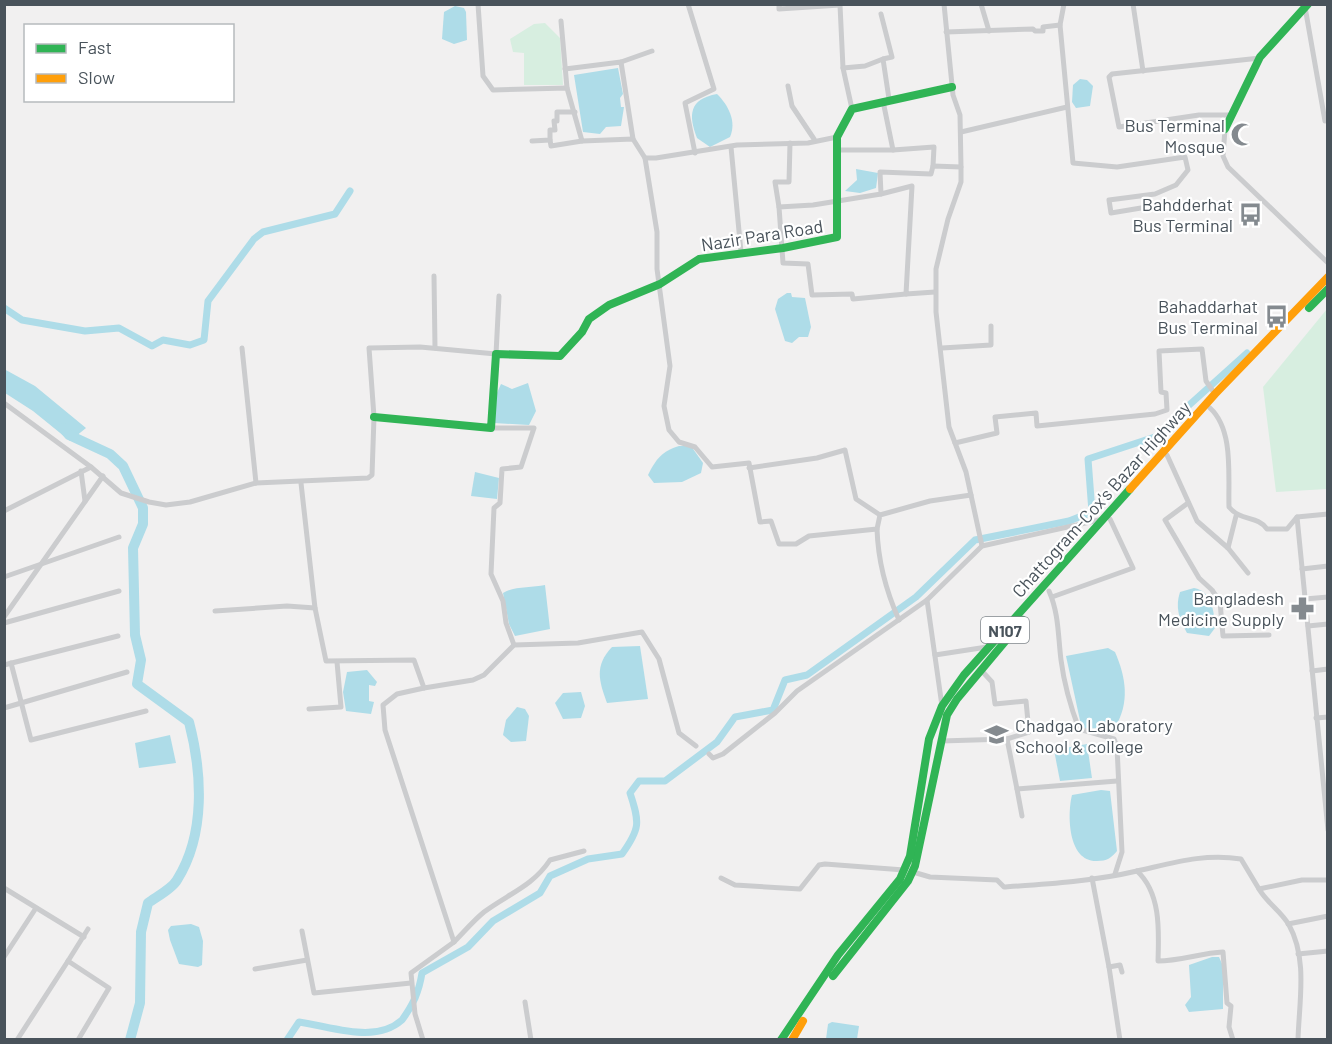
<svg xmlns="http://www.w3.org/2000/svg" width="1332" height="1044" font-family="Barlow,sans-serif">
<style>
.green{fill:#d7eee0}
.water{fill:#aedce8}
.lines{fill:none;stroke-linecap:round;stroke-linejoin:round}
.canal{stroke:#aedce8;stroke-width:7}
.river{stroke:#aedce8;stroke-width:10}
.street{stroke:#cbccce;stroke-width:5}
.fast{stroke:#30b455;stroke-width:8}
.slow{stroke:#ff9f0a;stroke-width:8}
.labels{text-anchor:middle;dominant-baseline:central;stroke-width:4.5;stroke-linejoin:round;paint-order:stroke}
.shield{fill:#fff;stroke:#80878c;stroke-width:1.5}
.shield-label{font-size:16px;font-weight:bold;fill:#49535b}
.poi-label{font-size:18px;fill:#49535b;stroke:#fff;text-anchor:end}
.street-label{font-size:18px;fill:#49535b;stroke:#fff}
</style>
<rect width="100%" height="100%" fill="#f1f0f0"/>
<g class="green">
<polygon points="545,23 560,38 563,85 524,85 524,53 513,52 510,39 534,24"/>
<polygon points="1327,309 1327,489 1276,492 1263,387"/>
</g>
<g class="water">
<polygon points="455,6 464,8 466,12 467,40 454,44 442,39 444,12"/>
<polygon points="618,68 623,94 620,98 621,107 624,107 621,126 606,127 600,134 583,132 574,75"/>
<polygon points="1080,79 1087,80 1093,86 1090,106 1076,108 1072,102 1073,85"/>
<path d="M717,94c11,11 20,27 13,43l-20,10 -13,-9c-9,-23 -8,-39 20,-44z"/>
<polygon points="856,169 878,173 876,188 860,193 845,191 857,180"/>
<polygon points="787,293 791,293 792,297 805,298 811,327 808,337 799,337 792,343 785,341 775,309 778,299"/>
<polygon points="4,369 35,386 86,428 70,441 33,411 5,393"/>
<polygon points="528,383 536,411 529,425 494,423 496,395 501,384 512,389"/>
<path d="M679,446h12l12,17 -2,10 -19,9 -28,1 -6,-8c8,-16 14,-24 31,-29z"/>
<polygon points="475,472 499,478 497,499 471,496"/>
<path d="M545,585l5,44 -35,7 -6,-12 -6,-31c10,-7 29,-5 42,-8z"/>
<path d="M1194,588c18,3 20,23 21,40l-6,8 -22,-3c-8,-14 -12,-26 -7,-41z"/>
<path d="M640,646l8,53 -41,4c-8,-22 -13,-37 5,-56z"/>
<path d="M1108,648l7,4c11,25 15,51 0,75l-30,2 -4,-4 -15,-69z"/>
<polygon points="367,670 377,682 375,686 369,685 369,701 374,702 371,714 346,711 343,692 347,672"/>
<polygon points="581,692 585,706 581,718 563,719 555,703 563,693"/>
<polygon points="517,707 525,709 529,716 526,741 511,742 503,735 506,720"/>
<polygon points="170,735 176,763 139,768 135,743"/>
<polygon points="1087,744 1092,778 1060,781 1054,750"/>
<path d="M1101,790l9,1 7,60c-6,7 -10,10 -20,10 -29,1 -30,-46 -25,-66z"/>
<polygon points="191,924 199,927 203,941 202,965 198,967 179,964 170,940 168,930 171,926"/>
<polygon points="1212,957 1219,957 1223,966 1223,1009 1189,1012 1185,1005 1191,997 1189,965"/>
<polygon points="832,1022 859,1026 857,1039 826,1039 828,1024"/>
</g>
<g class="lines">
<g class="canal">
<polyline points="4,308 22,320 85,331 119,328 152,346 163,340 190,345 204,340 208,301 254,239 263,232 335,214 350,191"/>
<path d="M287,1040l12,-18c35,5 76,22 103,-2 11,-15 17,-28 20,-47l46,-26 25,-26 47,-28 10,-17 38,-17 34,-5c18,-25 18,-31 8,-61l9,-12h26l52,-39 18,-25 38,-7 12,-30 22,-5 109,-78 59,-57 94,-19 23,-9 -4,-53 73,-24 16,-19 70,-63"/>
</g>
<path class="river" d="M63,428l6,7 41,19 13,12 20,42v16l-10,24 2,87 6,25 -4,24 52,38c13,50 17,112 -12,158 -5,9 -21,17 -29,23l-7,29 -1,71 -10,37"/>
<g class="street">
<polyline points="478,4 483,76 493,90 567,88 582,141 633,139 645,158 656,158 737,145 808,143 837,137"/>
<polyline points="688,4 714,89 685,103 695,153"/>
<polyline points="779,4 779,9 840,5 843,68 852,109"/>
<polyline points="944,4 953,95 960,115 961,167 961,182 948,219 936,269 936,312 949,427 966,472 982,546"/>
<polyline points="981,4 989,31"/>
<polyline points="1064,4 1060,25 1073,163 1117,167 1185,157 1188,170 1176,185 1155,194 1109,200 1111,213 1159,205"/>
<polyline points="1133,4 1143,71"/>
<polyline points="1305,7 1325,121"/>
<polyline points="881,14 892,57 883,59 889,99"/>
<polyline points="561,21 567,88"/>
<polyline points="946,32 1033,29 1035,31 1043,31 1043,27 1060,25"/>
<polyline points="621,62 652,51"/>
<polyline points="843,68 865,66 883,59"/>
<polyline points="565,69 621,62 633,139"/>
<polyline points="788,86 792,106 814,139"/>
<polyline points="883,101 893,150 934,147 933,166"/>
<polyline points="1230,115 1199,115 1119,127 1109,77 1112,74 1260,58"/>
<polyline points="1225,129 1223,156 1228,167 1328,263"/>
<polyline points="961,132 1067,107"/>
<polyline points="550,140 551,146 582,141"/>
<polyline points="532,141 550,140 550,130 555,130 554,121 557,121 557,112 575,112"/>
<polyline points="731,147 741,252"/>
<polyline points="837,150 893,150"/>
<polyline points="645,158 657,232 657,269 670,366 664,406 669,430 679,442 695,447 712,467 749,463 760,522 771,521 779,544 796,544 809,536 877,529 880,515 930,501 971,495"/>
<polyline points="881,194 912,186 906,294 935,292"/>
<polyline points="779,207 775,182 789,182 790,143"/>
<polyline points="434,276 435,348"/>
<polyline points="906,294 853,299 852,294 812,295 808,264 783,263 779,207 813,205 881,194 880,172 931,174 933,166 961,167"/>
<polyline points="242,348 256,483"/>
<polyline points="942,348 991,345 991,326"/>
<polyline points="4,403 91,467 121,493 149,502 166,505 190,502 256,483 368,478 372,475 374,417 369,348 420,347 496,354 499,296"/>
<path d="M1210,408c24,22 18,68 19,99 12,15 28,8 38,22h20l10,-12 31,-3"/>
<polyline points="491,428 534,428 521,467 502,469 500,503 494,508 491,574 503,601 506,623 514,645"/>
<polyline points="955,443 997,433 995,417 1036,413 1037,426 1155,414 1167,410 1166,393 1161,392 1159,351 1202,349 1206,381 1215,394"/>
<polyline points="1167,455 1197,521 1228,548 1248,573"/>
<polyline points="749,468 817,458 845,450 856,499 880,515"/>
<polyline points="81,471 85,501"/>
<polyline points="301,483 315,608 326,661 414,660 424,688 473,680 484,675 514,645 578,643 642,632 659,659 679,733 696,746"/>
<polyline points="1188,503 1165,520 1199,578 1212,590 1220,602 1223,636 1269,635"/>
<polyline points="4,511 91,467"/>
<polyline points="1297,517 1328,830"/>
<path d="M877,529c1,32 9,62 22,91"/>
<polyline points="1228,548 1236,516"/>
<polyline points="1302,569 1328,566"/>
<polyline points="4,577 119,537"/>
<path d="M1049,591c10,23 9,45 12,69 3,23 10,48 18,69l35,10 3,8 5,105 -7,22"/>
<polyline points="1052,597 1133,568 1110,519"/>
<polyline points="1305,599 1328,597"/>
<polyline points="927,600 942,706"/>
<polyline points="215,611 287,606 315,608"/>
<polyline points="4,617 103,476"/>
<polyline points="4,623 119,591"/>
<polyline points="1308,626 1328,624"/>
<polyline points="935,655 987,647"/>
<polyline points="11,663 31,740 146,711"/>
<polyline points="4,665 118,636"/>
<polyline points="981,670 992,682 995,704 1026,701 1029,732 1007,739"/>
<polyline points="1312,671 1328,669"/>
<path d="M424,688l-27,6 -14,11 2,25 69,212c10,-10 19,-21 30,-30 24,-18 49,-26 66,-52l34,-9"/>
<polyline points="4,708 127,672"/>
<polyline points="309,709 341,707 337,662"/>
<polyline points="1316,718 1328,717"/>
<polyline points="941,741 1007,739 1017,789 1117,781"/>
<polyline points="709,754 713,758 723,754 775,713 797,691 927,600 982,546 1099,520"/>
<polyline points="1017,789 1022,816"/>
<path d="M1137,871c24,22 22,60 21,90 22,0 43,-8 65,-9l4,51 4,3 -2,21 4,13"/>
<path d="M913,872l17,5 67,3 7,7c44,-3 91,-6 133,-16 36,-8 67,-18 104,-12l18,30"/>
<polyline points="721,878 735,885 800,889 819,865 825,864 904,870"/>
<polyline points="1092,878 1109,967 1120,965 1122,972"/>
<polyline points="4,888 84,937"/>
<polyline points="1288,924 1328,916"/>
<polyline points="302,931 314,993 411,983"/>
<polyline points="1298,954 1328,951"/>
<polyline points="4,957 36,908"/>
<polyline points="68,961 88,929"/>
<polyline points="1109,967 1120,1040"/>
<polyline points="255,969 307,960"/>
<polyline points="525,1002 531,1040"/>
<polyline points="17,1040 68,961 109,988 78,1040"/>
<polyline points="423,1040 415,1014 411,973 454,942"/>
<path d="M1298,1040c1,-38 10,-81 -9,-115 -8,-14 -22,-22 -30,-36l43,-9h26"/>
</g>
<g class="fast">
<polyline points="1225,129 1260,57 1308,4"/>
<polyline points="1309,308 1328,289"/>
<polyline points="374,417 491,428 496,354 560,356 582,332 589,319 609,305 660,284 699,259 783,248 837,237 837,137 852,109 952,87"/>
<polyline points="833,976 908,881 915,866 947,715 957,699 1023,620"/>
<polyline points="781,1040 838,955 900,879 910,856 929,739 942,706 964,675 1130,489"/>
</g>
<g class="slow">
<polyline points="1130,489 1215,394 1328,277"/>
<polyline points="792,1040 803,1021"/>
</g>
</g>
<defs>
<symbol id="mosque-bare" viewBox="-9 -9 18 18"><path d="M3.5-4.9A6 6 0 1 0 3.5 4.9A5 5 0 1 1 3.5-4.9Z" fill="#848a8f" stroke="#fff" stroke-width="2.5" paint-order="stroke"/></symbol>
<symbol id="bus-bare" viewBox="-9 -9 18 18"><path d="M-5-6H5V4H4V6H2V4H-2V6H-4V4H-5ZM-3.5-4V0h7V-4ZM-3.5 1.2v1.5H-2V1.2ZM2 1.2v1.5H3.5V1.2Z" fill="#848a8f" stroke="#fff" stroke-width="2.5" paint-order="stroke"/></symbol>
<symbol id="pharmacy-bare" viewBox="-9 -9 18 18"><path d="M-2-6h4v4h4v4h-4v4h-4v-4h-4v-4h4Z" fill="#848a8f" stroke="#fff" stroke-width="2.5" paint-order="stroke"/></symbol>
<symbol id="university-bare" viewBox="-9 -9 18 18"><path d="M0-5L7-2L0 1L-7-2ZM-4 1L0 2.5L4 1V4Q0 6-4 4Z" fill="#848a8f" stroke="#fff" stroke-width="2.5" paint-order="stroke"/></symbol>
</defs>
<g fill-rule="evenodd">
<use href="#mosque-bare" x="1226" y="118" width="33" height="33"/>
<use href="#bus-bare" x="1234" y="198" width="33" height="33"/>
<use href="#bus-bare" x="1260" y="300" width="33" height="33"/>
<use href="#pharmacy-bare" x="1286" y="592" width="33" height="33"/>
<use href="#university-bare" x="980" y="718" width="33" height="33"/>
</g>
<g class="labels">
<rect class="shield" x="981" y="617" width="48" height="26" rx="4.5"/>
<g class="shield-label">
<text x="1005" y="630">N107</text>
</g>
<g class="poi-label">
<text x="1225" y="125">Bus Terminal<tspan x="1225" dy="21">Mosque</tspan></text>
<text x="1233" y="204">Bahdderhat<tspan x="1233" dy="21">Bus Terminal</tspan></text>
<text x="1258" y="306">Bahaddarhat<tspan x="1258" dy="21">Bus Terminal</tspan></text>
<text x="1284" y="598">Bangladesh<tspan x="1284" dy="21">Medicine Supply</tspan></text>
<text x="1015" y="725" text-anchor="start">Chadgao Laboratory<tspan x="1015" dy="21">School &amp; college</tspan></text>
</g>
<g class="street-label">
<text transform="translate(762 235) rotate(-9)">Nazir Para Road</text>
<text transform="translate(1101 499) rotate(-48)">Chattogram-Cox's Bazar Highway</text>
</g>
</g>
<rect width="1332" height="1044" fill="none" stroke="#49535b" stroke-width="12"/>
<rect x="24" y="24" width="210" height="78" fill="#ffffff" stroke="#b6babd" stroke-width="1.5"/>
<rect x="36" y="44" width="30" height="9" fill="#30b455" stroke="#b6babd" stroke-width="1.5"/>
<text x="78" y="54" font-size="18" fill="#49535b">Fast</text>
<rect x="36" y="74" width="30" height="9" fill="#ff9f0a" stroke="#b6babd" stroke-width="1.5"/>
<text x="78" y="84" font-size="18" fill="#49535b">Slow</text>
</svg>
